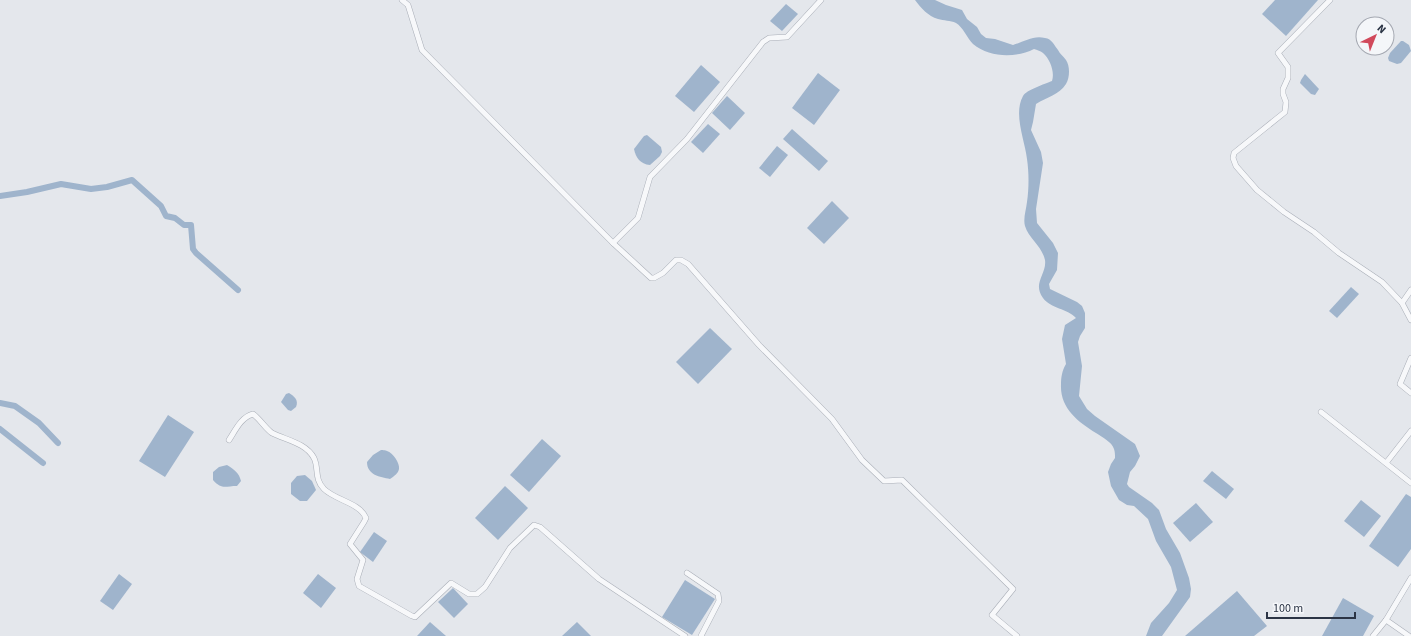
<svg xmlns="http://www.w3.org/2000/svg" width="1411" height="636" font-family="'Source Sans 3',sans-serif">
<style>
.water{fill:#9fb4cc}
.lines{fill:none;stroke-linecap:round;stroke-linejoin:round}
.canal{stroke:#9fb4cc;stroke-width:6}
.street-casing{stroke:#a9aeb7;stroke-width:6}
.street{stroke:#f7f8fa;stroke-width:5}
</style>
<rect width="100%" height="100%" fill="#e4e7ec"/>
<g class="water">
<path d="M915,0h20l11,5 16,5 5,9 10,8 4,7 5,4 9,1 18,6c11,-3 20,-10 32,-7 7,1 9,7 13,12 2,4 5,6 8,10 4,6 4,17 0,24 -7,11 -19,13 -30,20l-3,18 -2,8 10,22 2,11 -7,46 1,14 16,20 5,10 -1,17 -8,14 1,5 27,13 5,4 3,7v15l-5,8 -2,6 4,24 -3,30 8,13 8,7 40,28 5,12 -5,10 -5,6 -3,12 2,3 23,16 7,7 7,19 14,24 9,25 2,11 -1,8 -28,39h-16l5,-13 18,-20 8,-13 -6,-23 -15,-26 -8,-22 -14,-13 -7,-1 -8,-5 -8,-14 -3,-14 3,-8 4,-6c0,-3 0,-6 -1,-9 -2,-7 -12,-12 -18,-16 -18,-11 -36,-25 -35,-48 0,-8 1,-14 5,-21l-4,-25 3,-14 11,-7c-9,-10 -25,-9 -33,-20 -11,-15 4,-24 2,-38 -3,-14 -16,-21 -20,-34 -2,-7 1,-16 2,-24 2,-14 2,-29 0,-43 -2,-18 -14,-45 -4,-63 3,-6 22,-12 29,-15 3,-9 -2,-22 -9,-28 -2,-2 -6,-3 -9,-4 -18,9 -44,9 -61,-5 -6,-6 -10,-17 -17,-21 -6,-3 -12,-2 -18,-4 -10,-3 -17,-11 -23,-19z"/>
<polygon points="1275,0 1318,0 1286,36 1262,14"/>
<polygon points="786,4 798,14 782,31 770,21"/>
<polygon points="1401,41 1403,41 1409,45 1411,51 1401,63 1397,64 1389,61 1388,58 1390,53"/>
<polygon points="701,65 720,82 694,112 675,96"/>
<polygon points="818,73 840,90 814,125 792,108"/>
<polygon points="1305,74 1319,89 1315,95 1311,94 1300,83 1301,80"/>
<polygon points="727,96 745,113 730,130 712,113"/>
<polygon points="708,124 720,134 703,153 691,142"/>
<polygon points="792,129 828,161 819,171 783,139"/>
<path d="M647,135l14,12 1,5 -2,4 -10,9c-10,-1 -14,-7 -16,-16l10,-13z"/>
<polygon points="777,146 788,155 770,177 759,168"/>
<polygon points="832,201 849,218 824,244 807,228"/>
<polygon points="1351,287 1359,294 1337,318 1329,311"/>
<polygon points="710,328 732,349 698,384 676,362"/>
<path d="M289,393c5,3 10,7 7,14l-5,4 -3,-1 -7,-8 5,-8z"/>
<polygon points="168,415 194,432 165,477 139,461"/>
<polygon points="542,439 561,456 529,492 510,475"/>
<path d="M381,450c0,0 5,0 6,1 6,2 13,12 12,18 -1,5 -5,7 -9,10 -10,-2 -23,-4 -23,-17l6,-7z"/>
<path d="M227,465c8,5 12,8 14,16l-4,5c-12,0 -15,4 -24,-6v-8l6,-5z"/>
<polygon points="1212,471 1234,489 1226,499 1203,481"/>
<polygon points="305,475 312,481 316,490 307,501 300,501 291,494 291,483 297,476"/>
<polygon points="505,486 528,508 498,540 475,518"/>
<polygon points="1406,494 1411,497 1411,549 1398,567 1369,546"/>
<polygon points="1361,500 1381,516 1364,537 1344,521"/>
<polygon points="1196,503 1213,522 1190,542 1173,523"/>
<polygon points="374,532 387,541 373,562 360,552"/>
<polygon points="119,574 132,584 113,610 100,601"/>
<polygon points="318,574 336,588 321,608 303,593"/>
<polygon points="685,580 715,599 692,635 662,617"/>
<polygon points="453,588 468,604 454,618 438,602"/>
<polygon points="1237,591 1267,626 1254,636 1185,636"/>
<polygon points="1343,598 1374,616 1363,636 1322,636"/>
<polygon points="430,622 446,636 417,636"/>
<polygon points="577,622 591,636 562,636"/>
</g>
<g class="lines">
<g class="canal">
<polyline points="0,196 27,192 61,184 91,189 107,187 132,180 161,206 166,216 175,218 184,225 191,225 193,249 196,253 238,290"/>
<polyline points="0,403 15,406 39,423 58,443"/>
<polyline points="0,429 43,463"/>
</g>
<defs>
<g id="street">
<polyline points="402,0 408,5 422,50 613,243"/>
<polyline points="821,0 787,37 769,38 763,42 687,139 650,177 638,218 613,243 651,278 654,278 663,273 676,260 681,260 688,264 759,345 832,419 862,460 884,481 902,480 1013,589 992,615 1017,636"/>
<polyline points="1330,0 1278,53 1288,67 1288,78 1283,89 1283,94 1286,102 1285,112 1234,153 1233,158 1236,166 1257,190 1284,212 1314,232 1339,253 1382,282 1402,303"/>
<polyline points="1411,290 1402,303 1411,320"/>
<polyline points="1411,358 1400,384 1411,393"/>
<polyline points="1321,412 1411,483"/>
<path d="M229,440c6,-9 12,-23 24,-26 7,5 12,14 19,19 14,7 34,10 42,25 5,10 0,21 10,31 11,11 36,14 42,29l-2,4 -14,22 13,16 -6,19 2,7 53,30 3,1 36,-34 18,11h8l8,-7 25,-39 24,-23 6,2 59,52 86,57"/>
<polyline points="1386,463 1411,431"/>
<polyline points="687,573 718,594 719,601 701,636"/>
<polyline points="1386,620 1409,636"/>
<polyline points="1373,636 1386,620 1411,578"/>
</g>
</defs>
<use href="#street" class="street-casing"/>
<use href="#street" class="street"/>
</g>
<g transform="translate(1375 36) rotate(43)"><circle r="19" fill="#f4f6f9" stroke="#a4a8b1"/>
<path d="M0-3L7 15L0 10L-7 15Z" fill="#d1495b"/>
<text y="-6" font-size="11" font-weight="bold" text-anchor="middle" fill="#2b3445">N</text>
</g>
<path d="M1267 612v6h88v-6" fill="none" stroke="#2b3445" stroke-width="2"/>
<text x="1273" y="612" font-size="12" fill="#2b3445" stroke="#f4f6f9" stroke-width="3" paint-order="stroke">100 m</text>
</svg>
